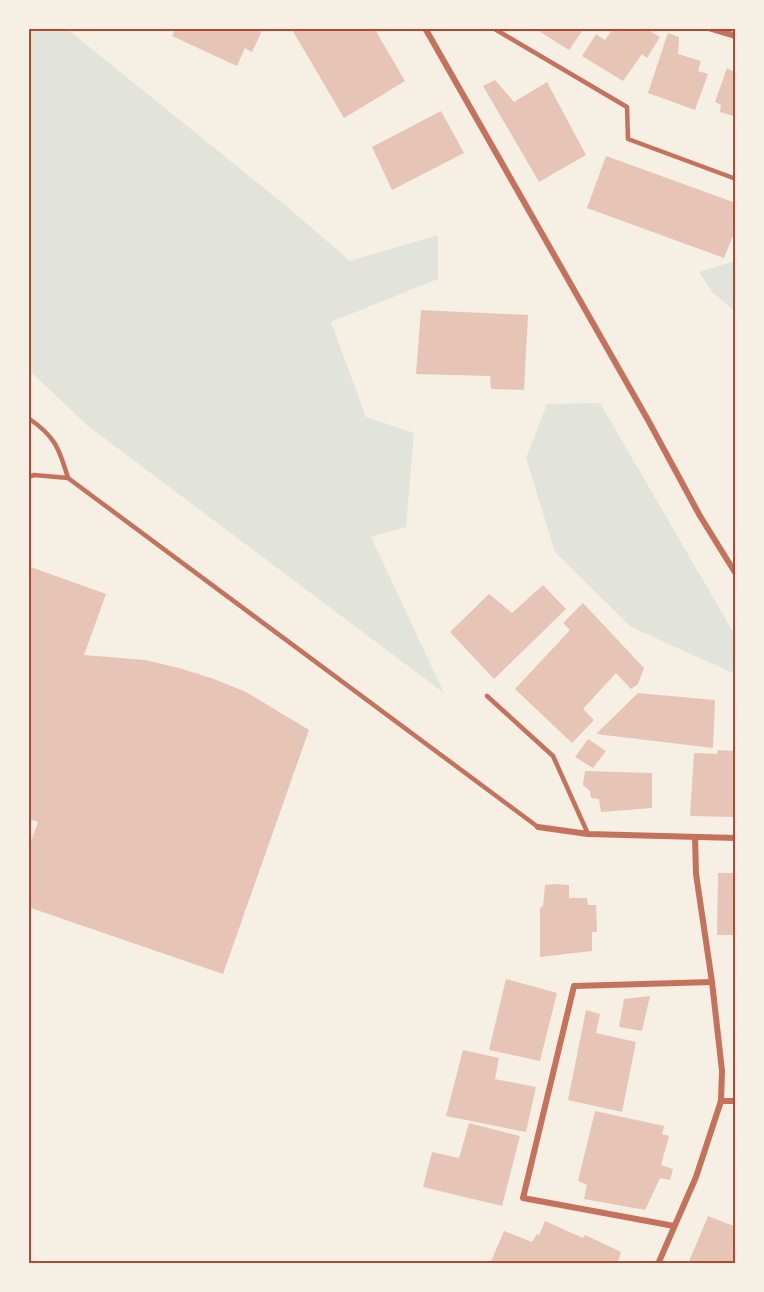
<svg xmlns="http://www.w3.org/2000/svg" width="764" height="1292" font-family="'DM Sans',sans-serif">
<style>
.green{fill:#e2e4dc}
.building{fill:#e6c5b7}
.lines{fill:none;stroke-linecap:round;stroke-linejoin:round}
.service{stroke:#c5725c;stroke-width:4.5}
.minor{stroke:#c5725c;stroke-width:6}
.neatline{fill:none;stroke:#b5482f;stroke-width:2}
</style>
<rect width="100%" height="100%" fill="#f6efe4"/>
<g class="green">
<polygon points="28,29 67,29 285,205 350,261 438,235 438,279 331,322 366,417 414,433 406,527 371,537 444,693 88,426 29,370"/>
<polygon points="735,261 736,261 735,311 712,292 699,272"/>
<polygon points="600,403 732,630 735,632 735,674 631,627 555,552 526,458 547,404"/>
</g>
<g class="building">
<polygon points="176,28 260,28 261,33 252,52 245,48 237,66 172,36"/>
<polygon points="291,28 374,28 405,81 344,118"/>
<polygon points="534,28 584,28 569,50"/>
<polygon points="614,28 645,28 660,37 647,58 642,54 623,81 582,56 596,34 605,40"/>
<polygon points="668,33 679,37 678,54 701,61 698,71 708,74 695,110 648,93"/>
<polygon points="736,64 736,117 720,112 721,105 715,102 727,68 733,71"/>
<polygon points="495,80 514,102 547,82 586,155 539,182 483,86"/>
<polygon points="441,111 464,153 392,190 372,147"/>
<polygon points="606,156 736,203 736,228 724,258 587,208"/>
<polygon points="421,310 528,315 524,390 491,389 490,376 416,374"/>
<polygon points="28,566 106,594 84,655 145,660 179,668 214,679 246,692 309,730 223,974 28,907 28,850 38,822 28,818"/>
<polygon points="543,585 566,609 494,679 450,632 489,594 512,613"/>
<polygon points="583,603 644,668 638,684 631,689 616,673 583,709 594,720 572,743 515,689 570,630 563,623"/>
<polygon points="638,693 715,700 713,748 596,734"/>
<polygon points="588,739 606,751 593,768 575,757"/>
<polygon points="718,750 736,751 736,817 690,816 694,753 717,754"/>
<polygon points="585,771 652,773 652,808 601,812 599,799 591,798 590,791 583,785"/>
<polygon points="718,873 736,873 736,935 717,935"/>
<polygon points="555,884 569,885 569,898 587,898 588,905 596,905 597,932 592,932 592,951 540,957 540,908 543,906 545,885"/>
<polygon points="506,979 557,993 540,1061 489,1050"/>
<polygon points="650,996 642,1031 619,1027 624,999"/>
<polygon points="586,1010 600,1014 596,1033 636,1042 622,1112 568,1100"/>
<polygon points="463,1050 499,1058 495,1079 536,1087 526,1132 446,1116"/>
<polygon points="595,1111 664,1126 662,1134 669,1136 661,1165 673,1169 670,1180 660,1178 645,1210 584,1199 587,1185 578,1181"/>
<polygon points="469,1123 520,1136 502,1206 423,1187 432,1152 459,1158"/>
<polygon points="708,1216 736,1227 736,1264 688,1264"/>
<polygon points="545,1221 583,1238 585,1235 621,1252 617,1264 490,1264 504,1231 532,1242 537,1234 539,1235"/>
</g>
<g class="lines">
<g class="service">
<polyline points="493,28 627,107 628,139 736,179"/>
<path d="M28,418c27,18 31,30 40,60l470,349"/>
<polyline points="28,477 34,475 68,478"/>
<polyline points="487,696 553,756 588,834"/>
</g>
<g class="minor">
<polyline points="425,28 648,420 700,516 736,574"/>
<polyline points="709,28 736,36"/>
<polyline points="538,827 588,834 736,838"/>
<polyline points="721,1101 736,1101"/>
<polyline points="674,1226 523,1198 574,986 712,982"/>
<polyline points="658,1264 696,1177 721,1101 722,1071 712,982 696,874 695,837"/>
</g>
</g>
<rect width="764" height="1292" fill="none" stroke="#f6efe4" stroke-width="60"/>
<rect x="30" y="30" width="704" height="1232" class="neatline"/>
</svg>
